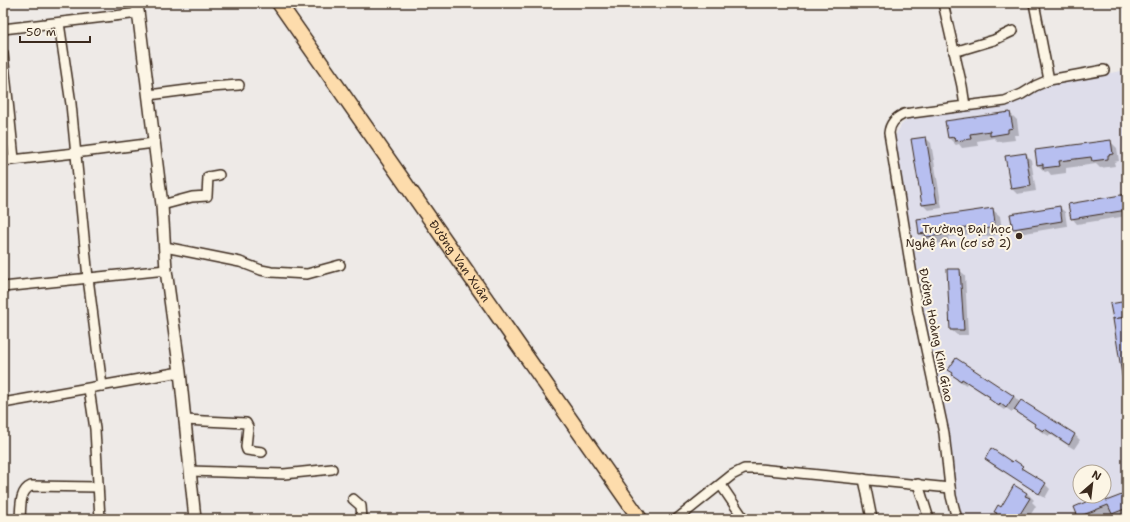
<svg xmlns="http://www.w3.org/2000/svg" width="1130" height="522" font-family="'Shantell Sans',sans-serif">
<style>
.built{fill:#deddea;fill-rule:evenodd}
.shadow{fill:#0003}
.building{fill:#b7bff0;stroke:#3b2a1e}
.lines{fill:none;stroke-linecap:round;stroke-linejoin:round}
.minor-casing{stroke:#3b2a1e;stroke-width:12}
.tertiary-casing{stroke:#3b2a1e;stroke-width:14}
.primary-casing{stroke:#3b2a1e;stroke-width:17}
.minor{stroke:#fcf5e5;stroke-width:9}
.tertiary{stroke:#fcf5e5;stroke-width:11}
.primary{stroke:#fddcac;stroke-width:14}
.poi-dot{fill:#3b2a1e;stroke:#fcf5e5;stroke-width:1.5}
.labels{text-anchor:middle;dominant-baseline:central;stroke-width:4;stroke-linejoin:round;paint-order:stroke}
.poi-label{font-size:12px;fill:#3b2a1e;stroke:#fcf5e5;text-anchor:end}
.street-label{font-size:12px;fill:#3b2a1e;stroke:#fcf5e5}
</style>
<rect width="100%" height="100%" fill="#eeeae7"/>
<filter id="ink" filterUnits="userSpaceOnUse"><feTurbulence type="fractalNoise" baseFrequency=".025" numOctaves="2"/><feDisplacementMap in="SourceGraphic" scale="8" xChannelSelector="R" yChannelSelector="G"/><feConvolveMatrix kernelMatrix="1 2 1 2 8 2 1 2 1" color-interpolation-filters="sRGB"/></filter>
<g filter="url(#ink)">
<path class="built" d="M1127,70v449h-167l-5,-23 -7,-67 -21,-99 -33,-188 2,-8 6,-10 7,-6 98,-20 52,-16zM1080,472h24v24h-24z"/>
<g class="shadow">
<polygon points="1010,113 1017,120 1019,135 1014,135 1015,140 998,142 994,138 977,141 978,146 962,148 959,144 956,145 949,138"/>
<polygon points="926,138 931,143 942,208 928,210 923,205"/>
<polygon points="1110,141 1117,148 1119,161 1114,162 1115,166 1100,168 1096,164 1066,168 1066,173 1051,175 1048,171 1045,172 1038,165"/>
<polygon points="1026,154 1031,160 1036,191 1017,194 1011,188"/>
<polygon points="1127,195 1127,216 1077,224 1072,218"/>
<polygon points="1059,207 1065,212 1067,226 1019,234 1014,229 1011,215"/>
<polygon points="993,210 1000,216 1002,230 997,230 997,235 982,237 978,233 948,237 949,242 934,244 930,240 927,241 920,234"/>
<polygon points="948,270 959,270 965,275 968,335 957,335 951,330"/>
<polygon points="950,370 1014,396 1020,403 1021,401 1075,435 1080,440 1074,449 1050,434 1049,436 1040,431 1036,425 1020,415 1014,409 1012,412 1006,408 1004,410 995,404 990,398 967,383 966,385 958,380"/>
<polygon points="986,459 1022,467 1027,472 1045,484 1050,489 1045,498 991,464"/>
<polygon points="1027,493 1034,500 1032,502 1036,506 1028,519 995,519 1001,508"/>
<polygon points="1127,494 1127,517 1122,519 1119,519 1113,513 1098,519 1082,519 1075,507 1102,496 1109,501"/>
</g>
<g class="building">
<polygon points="1010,112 1013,128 1008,129 1008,133 990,136 990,131 970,134 971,139 955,141 954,137 948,138 945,121"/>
<polygon points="926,137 937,203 922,205 911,139"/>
<polygon points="1111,140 1113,154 1108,155 1108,159 1092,161 1091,157 1059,161 1060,166 1043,168 1043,164 1037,165 1035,150"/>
<polygon points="1026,153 1031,186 1011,189 1005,156"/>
<polygon points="1127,194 1127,210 1071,219 1068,204"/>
<polygon points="1060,206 1062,221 1013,229 1010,214"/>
<polygon points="993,208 995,223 990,224 991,228 974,230 974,226 942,230 942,235 926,237 925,233 919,234 917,219"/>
<polygon points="947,269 960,269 964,330 950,330"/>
<polygon points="1127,301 1127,317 1113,319 1110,304"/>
<polygon points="1127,317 1127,380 1123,381 1113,319"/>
<polygon points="956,358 1014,396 1006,408 1000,403 999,406 989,399 990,397 962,379 961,381 952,375 953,373 948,370"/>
<polygon points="1021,400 1075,434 1069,445 1045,429 1043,431 1034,426 1035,424 1014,410"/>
<polygon points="991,448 1012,462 1014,460 1023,466 1021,468 1046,483 1039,494 985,459"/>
<polygon points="1014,485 1027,493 1025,496 1030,498 1017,519 993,519 997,513 994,512 998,505 1001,507"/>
<polygon points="1127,493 1127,508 1112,514 1108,505 1078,517 1074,507 1100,496 1104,496 1106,501"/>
</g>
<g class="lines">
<defs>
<g id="minor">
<path d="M943,3l19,83 3,20 -61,8c-9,4 -14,9 -15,19l29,179 26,121 7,63 6,23"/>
<polyline points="1034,3 1049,80"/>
<polyline points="59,23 71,104 88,278 102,386"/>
<polyline points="3,29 139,13"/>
<polyline points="954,52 994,40 1013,31"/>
<polyline points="3,54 14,159"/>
<polyline points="149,95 211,87 239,85"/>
<polyline points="965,106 1005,101 1022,94 1035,86 1049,80 1104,70"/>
<polyline points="3,161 75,153 154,143"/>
<polyline points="162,205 192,197 207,196 208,177 219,175"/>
<polyline points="165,247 240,262 261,270 271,272 307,274 340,265"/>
<polyline points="3,287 166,270"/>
<polyline points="89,389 95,429 100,519"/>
<polyline points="3,403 180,372"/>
<polyline points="184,420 246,423 248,427 246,447 247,450 262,452"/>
<polyline points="190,471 284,474 332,469"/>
<polyline points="864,479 872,519"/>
<polyline points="918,484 929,519"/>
<polyline points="721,485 744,519"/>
<polyline points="353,499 361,506 362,519"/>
<path d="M20,519c1,-11 -1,-28 11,-33l67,1"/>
<polyline points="677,519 732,475 744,469 759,469 950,488"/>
</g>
<polyline id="tertiary" points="137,3 162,205 166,270 180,372 195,519"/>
<g id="primary">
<path id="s1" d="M279,3l361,516"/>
</g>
</defs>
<use href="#minor" class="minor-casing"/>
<use href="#tertiary" class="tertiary-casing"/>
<use href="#primary" class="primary-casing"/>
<use href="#minor" class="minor"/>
<use href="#tertiary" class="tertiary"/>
<use href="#primary" class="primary"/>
</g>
</g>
<circle class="poi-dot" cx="1019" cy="236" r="4"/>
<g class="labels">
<g class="poi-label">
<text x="1011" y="229">Trường Đại học<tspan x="1011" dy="14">Nghệ An (cơ sở 2)</tspan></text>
</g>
<g class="street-label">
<text stroke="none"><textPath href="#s1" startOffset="315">Đường Vạn Xuân</textPath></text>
<text transform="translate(936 335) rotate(79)">Đường Hoàng Kim Giao</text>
</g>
</g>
<rect width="1130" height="522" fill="none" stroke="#fcf5e5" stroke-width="16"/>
<rect x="8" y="8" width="1114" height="506" fill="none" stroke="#3b2a1e" stroke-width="1.5" filter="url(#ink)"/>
<g transform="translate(1092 484) rotate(28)"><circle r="19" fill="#fcf5e5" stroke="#afa495"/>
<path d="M0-3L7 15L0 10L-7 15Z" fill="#3b2a1e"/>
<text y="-6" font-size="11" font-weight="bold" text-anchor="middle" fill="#3b2a1e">N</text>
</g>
<path d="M20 36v6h70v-6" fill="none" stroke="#3b2a1e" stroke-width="2"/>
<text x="26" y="36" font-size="12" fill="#3b2a1e" stroke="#fcf5e5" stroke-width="3" paint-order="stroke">50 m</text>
</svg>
